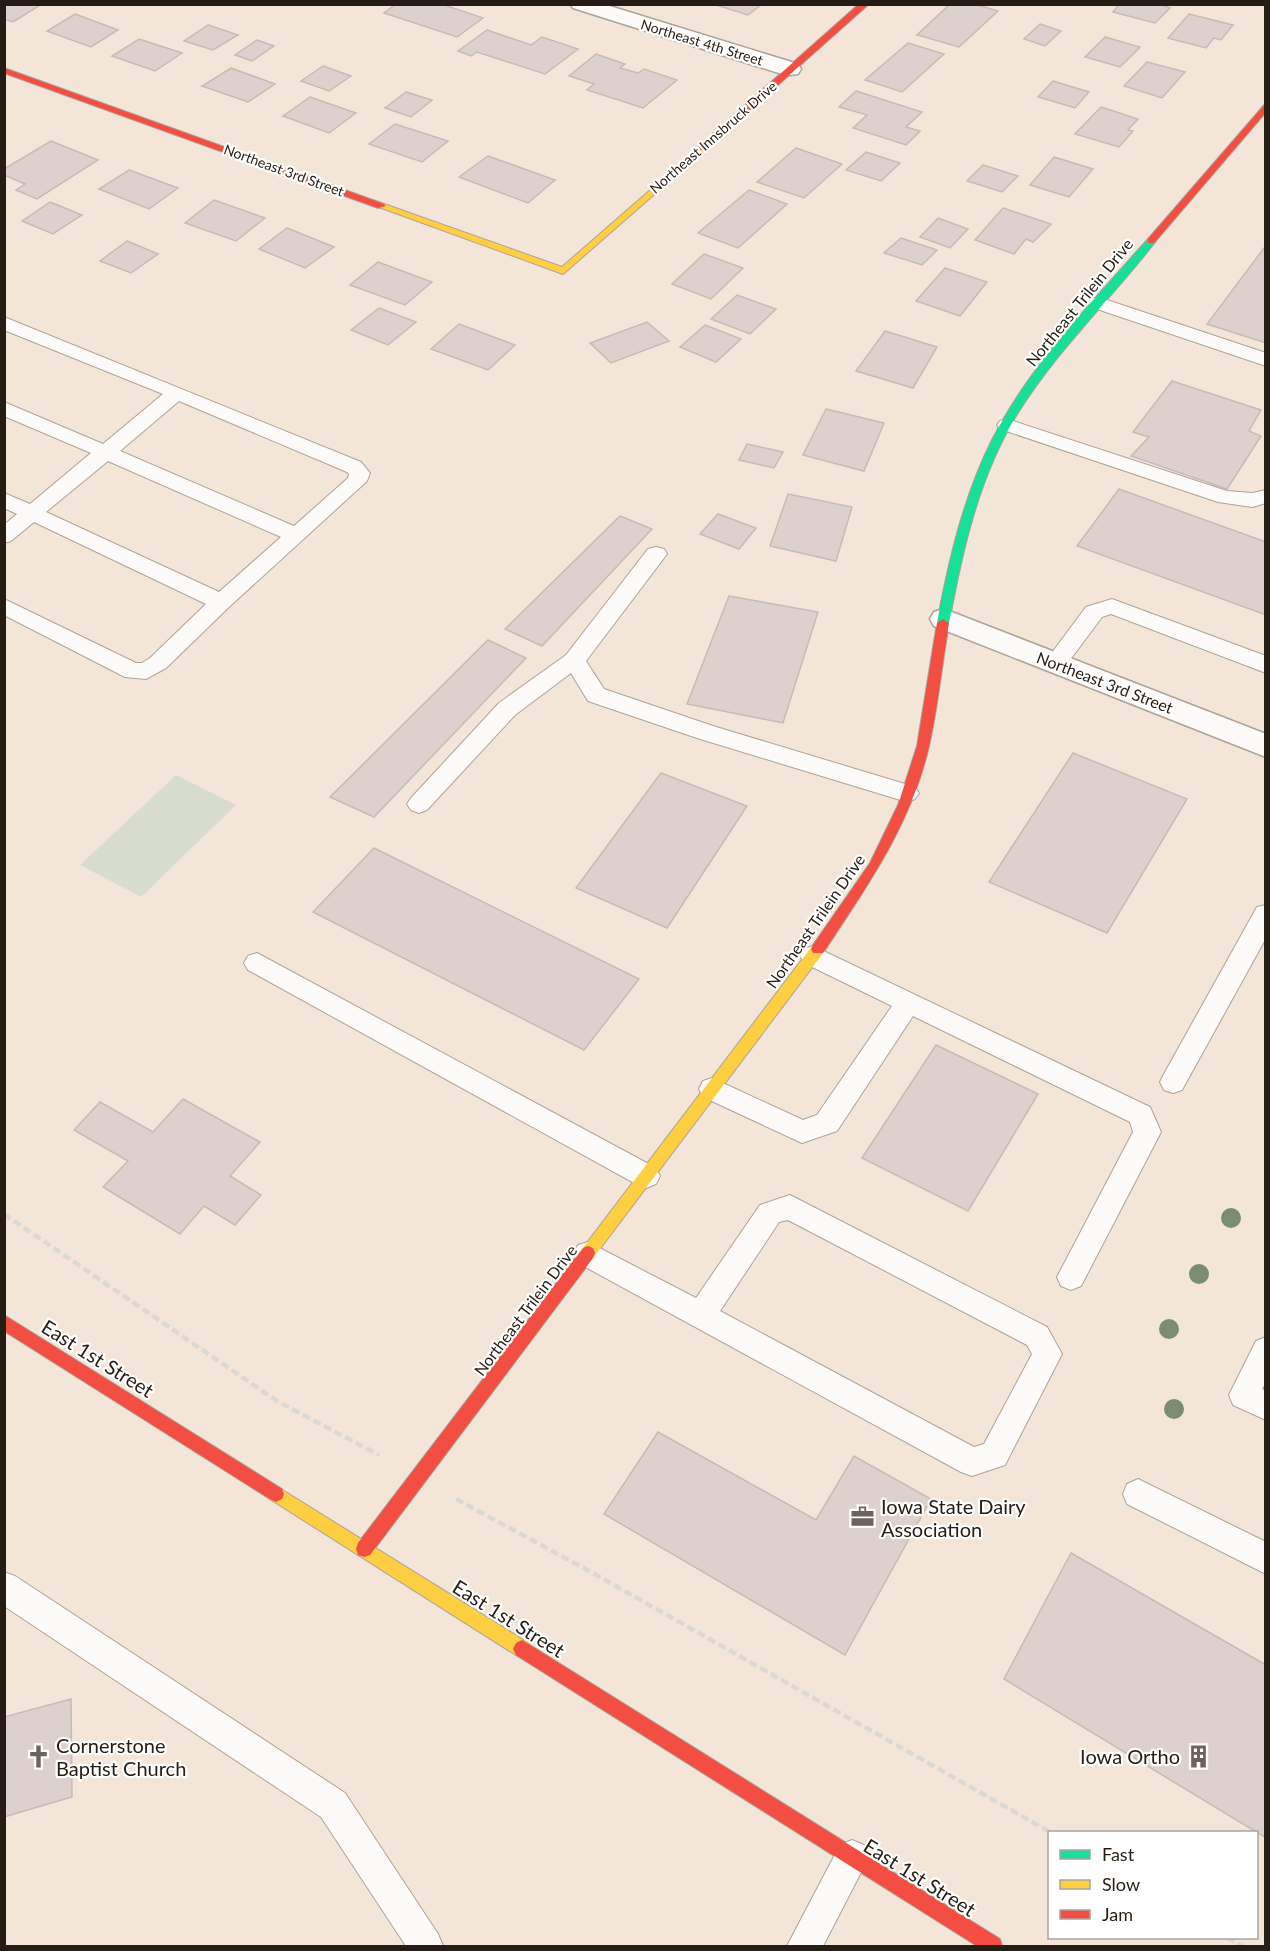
<svg xmlns="http://www.w3.org/2000/svg" width="1270" height="1951" font-family="Lato,sans-serif">
<style>
.green{fill:#d9decc}
.building{fill:#ddd1cd;stroke:#c6bbb6;stroke-width:1.5}
.lines{fill:none;stroke-linecap:round;stroke-linejoin:round}
.lane-casing{stroke:#ada398;stroke-width:2}
.street-casing{stroke:#ada398;stroke-width:3}
.fast-casing{stroke:#ada398;stroke-width:2}
.slow-casing{stroke:#ada398;stroke-width:2}
.jam-casing{stroke:#ada398;stroke-width:2}
.path{stroke:#dcd8d3;stroke-width:4.5;stroke-dasharray:8 4;stroke-linecap:butt}
.lane{fill:#fdfbf9;fill-rule:evenodd}
.street{fill:#fdfbf9;fill-rule:evenodd}
.fast{fill:#16e098;fill-rule:evenodd}
.slow{fill:#ffcf43;fill-rule:evenodd}
.jam{fill:#f24e42;fill-rule:evenodd}
.tree{fill:#7c8c70}
.labels{text-anchor:middle;dominant-baseline:central;stroke-width:4.5;stroke-linejoin:round;paint-order:stroke}
.far-street-label{font-size:14px;fill:#251d13;stroke:#fff}
.street-label{font-size:16px;fill:#251d13;stroke:#fff}
.near-street-label{font-size:20px;fill:#251d13;stroke:#fff}
.near-poi-label{font-size:20px;fill:#251d13;stroke:#fff;text-anchor:start}
</style>
<rect width="100%" height="100%" fill="#f3e6d8"/>
<polygon class="green" points="176,775 236,805 141,897 80,865"/>
<g class="building">
<polygon points="4,4 42,4 13,22 4,19"/>
<polygon points="396,4 441,4 483,18 457,37 384,13"/>
<polygon points="713,4 762,4 748,15"/>
<polygon points="950,4 975,4 998,11 959,47 917,35"/>
<polygon points="1119,4 1159,4 1170,8 1155,23 1113,12"/>
<polygon points="75,14 118,30 91,47 47,31"/>
<polygon points="1189,14 1233,25 1221,40 1214,38 1206,48 1168,38"/>
<polygon points="1040,24 1061,31 1045,46 1024,39"/>
<polygon points="208,25 238,35 213,50 184,41"/>
<polygon points="487,30 531,45 542,37 578,49 545,74 477,52 471,56 458,51"/>
<polygon points="1105,37 1140,47 1120,67 1085,57"/>
<polygon points="139,39 182,53 155,71 112,56"/>
<polygon points="257,40 274,46 252,61 235,55"/>
<polygon points="908,43 944,54 902,92 865,80"/>
<polygon points="596,54 625,64 620,68 638,73 644,69 677,80 643,108 587,90 594,84 569,76"/>
<polygon points="1147,62 1185,72 1162,98 1124,86"/>
<polygon points="323,66 351,76 329,91 301,81"/>
<polygon points="231,68 275,84 248,102 202,86"/>
<polygon points="1053,81 1089,92 1075,108 1038,97"/>
<polygon points="856,91 922,112 906,127 920,131 906,145 853,128 867,115 839,107"/>
<polygon points="406,92 432,100 411,117 385,108"/>
<polygon points="310,97 356,113 329,133 283,116"/>
<polygon points="1101,107 1138,119 1128,130 1133,131 1119,147 1075,134"/>
<polygon points="395,124 448,141 422,162 369,144"/>
<polygon points="51,141 98,160 37,199 16,190 25,184 4,175 4,169"/>
<polygon points="796,148 842,164 804,198 757,182"/>
<polygon points="866,152 900,163 881,181 846,170"/>
<polygon points="488,156 555,180 528,203 459,177"/>
<polygon points="1054,157 1093,169 1069,197 1030,185"/>
<polygon points="983,165 1018,176 1002,192 967,181"/>
<polygon points="129,170 178,188 149,209 99,189"/>
<polygon points="749,190 787,204 738,248 698,233"/>
<polygon points="214,200 265,218 236,241 185,223"/>
<polygon points="50,202 82,215 53,234 22,221"/>
<polygon points="1003,208 1051,224 1033,242 1026,239 1014,254 975,240"/>
<polygon points="938,218 968,229 950,248 920,237"/>
<polygon points="287,228 334,247 305,268 259,249"/>
<polygon points="901,238 937,250 922,265 884,253"/>
<polygon points="127,241 158,254 131,273 100,261"/>
<polygon points="1264,248 1266,248 1266,343 1207,324"/>
<polygon points="704,254 743,268 711,299 672,284"/>
<polygon points="378,262 432,282 405,305 350,285"/>
<polygon points="945,268 987,282 960,316 916,301"/>
<polygon points="737,295 776,309 750,334 711,319"/>
<polygon points="379,308 416,322 388,345 351,330"/>
<polygon points="647,322 669,341 611,363 590,343"/>
<polygon points="459,324 515,345 488,370 431,349"/>
<polygon points="705,325 741,339 716,362 680,347"/>
<polygon points="885,331 937,347 913,388 856,371"/>
<polygon points="1172,381 1261,410 1249,431 1261,436 1227,489 1131,456 1149,437 1133,432"/>
<polygon points="826,409 884,423 864,471 803,455"/>
<polygon points="747,444 783,452 774,468 739,460"/>
<polygon points="1119,489 1266,542 1266,615 1077,546"/>
<polygon points="788,494 852,507 836,561 770,546"/>
<polygon points="718,514 756,528 739,549 700,534"/>
<polygon points="620,516 652,529 542,646 505,629"/>
<polygon points="729,596 818,612 783,723 687,704"/>
<polygon points="488,640 526,658 374,817 330,797"/>
<polygon points="1073,753 1187,799 1107,933 989,882"/>
<polygon points="661,773 747,806 667,928 576,888"/>
<polygon points="374,848 639,979 584,1050 313,912"/>
<polygon points="936,1045 1038,1094 968,1211 862,1158"/>
<polygon points="183,1099 260,1142 230,1176 261,1195 235,1225 204,1206 180,1234 103,1187 128,1161 74,1130 100,1102 153,1132"/>
<polygon points="658,1432 816,1520 854,1456 931,1499 845,1655 604,1514"/>
<polygon points="1071,1553 1266,1665 1266,1838 1004,1679"/>
<polygon points="71,1699 72,1797 4,1817 4,1717"/>
</g>
<g class="lines">
<defs>
<g id="lane">
<polygon points="1098,297 1266,353 1266,366 1091,307 1089,303 1091,299"/>
<path d="M4,317l357,145 9,11 -3,8 -138,126 -63,61 -20,11 -21,-2 -121,-62v-16l132,64h6l8,-5 56,-54 -172,-82 -23,19 -7,2v-18l13,-11 -13,-6v-15l26,11 61,-51 -87,-37v-14l99,42 60,-50 -159,-64zM179,401l168,71 2,2 -1,4 -54,48 -174,-75zM108,461l173,76 -62,55 -173,-80z"/>
<polygon points="1007,419 1227,491 1252,493 1266,490 1266,503 1252,507 1218,502 1000,429 997,425 1000,421"/>
<polygon points="656,547 664,549 667,554 586,661 604,689 713,726 915,787 919,793 915,799 907,802 697,738 588,701 571,673 515,715 427,810 419,813 411,810 407,804 411,798 499,703 566,655 648,549"/>
<polygon points="1112,599 1266,656 1266,673 1111,614 1102,617 1064,668 1056,671 1048,668 1045,663 1048,658 1086,607"/>
<polygon points="1266,905 1266,938 1182,1090 1173,1093 1164,1090 1160,1082 1164,1074 1257,907"/>
<polygon points="813,946 1150,1107 1161,1132 1081,1286 1071,1290 1061,1286 1057,1277 1133,1132 1130,1122 913,1016 837,1131 802,1143 703,1097 699,1089 703,1081 712,1078 803,1120 817,1115 892,1006 804,963 800,956 804,949"/>
<polygon points="257,953 656,1168 660,1176 656,1184 646,1188 636,1184 248,970 244,963 248,956"/>
<path d="M790,1195l257,132 15,27 -57,111 -33,11 -11,-4 -383,-209 -4,-9 4,-9 10,-3 108,56 64,-93zM788,1220l239,125 5,9 -48,90 -10,3 -254,-136 59,-89z"/>
<polygon points="1266,1337 1266,1382 1262,1389 1266,1391 1266,1420 1233,1405 1229,1395 1256,1341"/>
<polygon points="1138,1479 1266,1542 1266,1574 1127,1504 1123,1494 1127,1484"/>
<polygon points="4,1572 15,1576 345,1793 438,1934 443,1946 406,1946 321,1817 4,1606"/>
<polygon points="852,1840 864,1845 869,1857 823,1946 787,1946 840,1845"/>
</g>
<g id="street">
<polygon points="570,4 603,4 798,64 801,69 798,74 790,75 782,74 573,8"/>
<polygon points="944,609 1266,734 1266,757 934,626 930,619 934,612"/>
</g>
<path id="fast" d="M1148,239l8,2c-46,59 -100,110 -140,175 -38,63 -54,136 -67,207l-6,4 -4,-1 -2,-3c12,-63 26,-125 55,-183 38,-75 100,-138 156,-201z"/>
<g id="slow">
<polygon points="702,145 707,148 705,150 563,274 376,206 384,204 562,267"/>
<polygon points="818,944 823,945 825,949 823,953 593,1258 588,1260 583,1258 581,1253 583,1248 813,945"/>
<polygon points="276,1486 528,1643 531,1649 528,1655 522,1658 516,1655 270,1499 268,1494 270,1489"/>
</g>
<g id="jam">
<polygon points="859,4 869,4 705,150 699,150 699,146"/>
<polygon points="4,68 384,204 386,206 378,208 4,73"/>
<polygon points="1266,103 1266,112 1154,243 1148,243 1148,239"/>
<path d="M943,619l6,4c-7,41 -11,83 -20,123 -18,79 -62,140 -106,207h-10l-2,-4 2,-4 57,-82 28,-58 19,-59 20,-123z"/>
<polygon points="588,1246 593,1248 595,1253 593,1258 370,1555 364,1557 358,1555 356,1549 358,1543 583,1248"/>
<polygon points="4,1315 282,1489 284,1494 282,1499 276,1502 270,1499 4,1331"/>
<polygon points="522,1640 1000,1939 1002,1946 977,1946 516,1655 513,1649 516,1643"/>
</g>
</defs>
<use href="#lane" class="lane-casing"/>
<use href="#street" class="street-casing"/>
<use href="#fast" class="fast-casing"/>
<use href="#slow" class="slow-casing"/>
<use href="#jam" class="jam-casing"/>
<g class="path">
<polyline points="4,1214 277,1401 379,1455"/>
<polyline points="456,1499 591,1572 1050,1832"/>
<polyline points="1227,1938 1242,1946"/>
</g>
<use href="#lane" class="lane"/>
<use href="#street" class="street"/>
<use href="#fast" class="fast"/>
<use href="#slow" class="slow"/>
<use href="#jam" class="jam"/>
</g>
<g class="tree">
<circle cx="1231" cy="1218" r="10"/>
<circle cx="1199" cy="1274" r="10"/>
<circle cx="1169" cy="1329" r="10"/>
<circle cx="1174" cy="1409" r="10"/>
</g>
<defs>
<symbol id="office-bare" viewBox="-9 -9 18 18"><path d="M-6-3h4V-5.5h4V-3h4V5H-6ZM-1-4.5V-3h2v-1.5ZM-6 0V1H6V0Z" fill="#6d6358" stroke="#fff" stroke-width="2.5" paint-order="stroke"/></symbol>
<symbol id="building-bare" viewBox="-9 -9 18 18"><path d="M-4-6H4V6H1V3H-1V6H-4ZM-2.5-4.3h1.7v1.8h-1.7ZM.8-4.3h1.7v1.8H.8ZM-2.5-1h1.7V.8h-1.7ZM.8-1h1.7V.8H.8Z" fill="#6d6358" stroke="#fff" stroke-width="2.5" paint-order="stroke"/></symbol>
<symbol id="church-bare" viewBox="-9 -9 18 18"><path d="M-1.2-6h2.4v3.5h3.3v2.4h-3.3V6h-2.4V-.1h-3.3v-2.4h3.3Z" fill="#6d6358" stroke="#fff" stroke-width="2.5" paint-order="stroke"/></symbol>
</defs>
<g fill-rule="evenodd">
<use href="#office-bare" x="846" y="1500" width="33" height="33"/>
<use href="#building-bare" x="1182" y="1740" width="33" height="33"/>
<use href="#church-bare" x="22" y="1740" width="33" height="33"/>
</g>
<g class="labels">
<g class="far-street-label">
<text transform="translate(702 42) rotate(17)">Northeast 4th Street</text>
<text transform="translate(713 137) rotate(-41)">Northeast Innsbruck Drive</text>
<text transform="translate(284 170) rotate(20)">Northeast 3rd Street</text>
</g>
<g class="street-label">
<text transform="translate(1079 302) rotate(-51)">Northeast Trilein Drive</text>
<text transform="translate(1105 682) rotate(21)">Northeast 3rd Street</text>
<text transform="translate(815 921) rotate(-55)">Northeast Trilein Drive</text>
<text transform="translate(525 1310) rotate(-53)">Northeast Trilein Drive</text>
</g>
<g class="near-street-label">
<text transform="translate(98 1358) rotate(32)">East 1st Street</text>
<text transform="translate(509 1618) rotate(32)">East 1st Street</text>
<text transform="translate(920 1877) rotate(32)">East 1st Street</text>
</g>
<g class="near-poi-label">
<text x="881" y="1506">Iowa State Dairy<tspan x="881" dy="23">Association</tspan></text>
<text x="56" y="1745">Cornerstone<tspan x="56" dy="23">Baptist Church</tspan></text>
<text x="1180" y="1756" text-anchor="end">Iowa Ortho</text>
</g>
</g>
<rect width="1270" height="1951" fill="none" stroke="#251d13" stroke-width="12"/>
<rect x="1048" y="1831" width="210" height="108" fill="#ffffff" stroke="#a8a5a1" stroke-width="1.5"/>
<rect x="1060" y="1850" width="30" height="9" fill="#16e098" stroke="#a8a5a1" stroke-width="1.5"/>
<text x="1102" y="1861" font-size="18" fill="#251d13">Fast</text>
<rect x="1060" y="1880" width="30" height="9" fill="#ffcf43" stroke="#a8a5a1" stroke-width="1.5"/>
<text x="1102" y="1891" font-size="18" fill="#251d13">Slow</text>
<rect x="1060" y="1910" width="30" height="9" fill="#f24e42" stroke="#a8a5a1" stroke-width="1.5"/>
<text x="1102" y="1921" font-size="18" fill="#251d13">Jam</text>
</svg>
